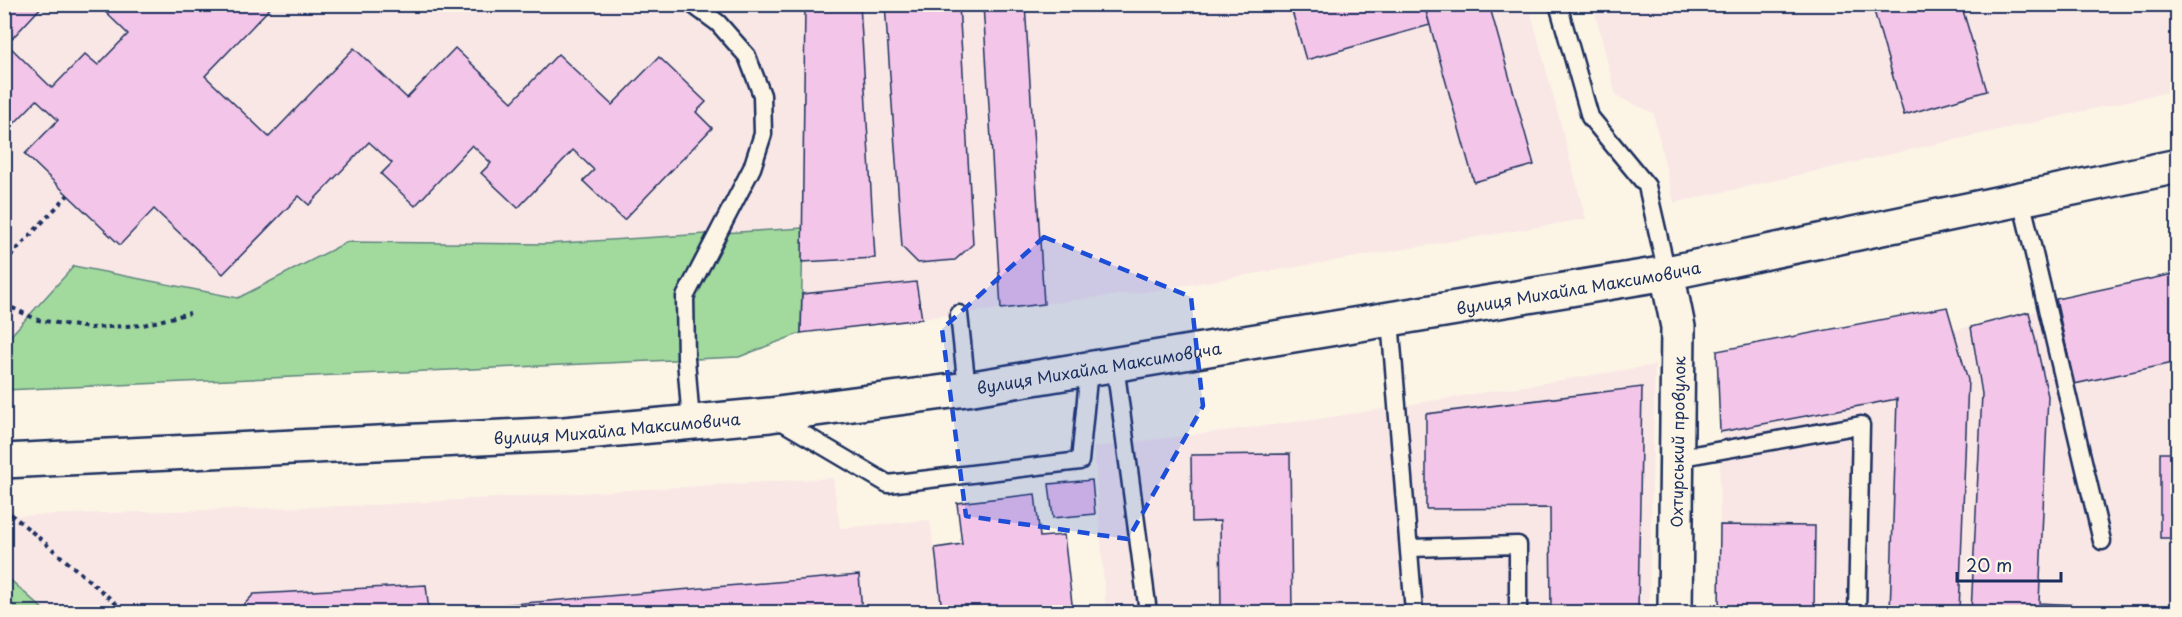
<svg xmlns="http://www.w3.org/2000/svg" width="2182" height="617" font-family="'Playpen Sans',sans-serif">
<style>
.built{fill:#f9e7e6}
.green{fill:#a2d99d;stroke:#5e847e;stroke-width:1.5}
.building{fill:#f3c5e8;stroke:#1b2f5e;stroke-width:1.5}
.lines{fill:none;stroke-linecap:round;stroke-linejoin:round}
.service-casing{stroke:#1b2f5e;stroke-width:21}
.secondary-casing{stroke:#1b2f5e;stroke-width:38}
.path{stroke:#1b2f5e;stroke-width:4;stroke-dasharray:4.5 4.5;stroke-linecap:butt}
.service{stroke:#fcf5e5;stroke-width:16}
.secondary{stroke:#fcf5e5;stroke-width:33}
.marked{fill:#1d4ed8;fill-opacity:0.2;stroke:#1d4ed8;stroke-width:4.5;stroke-dasharray:12 8;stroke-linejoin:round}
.labels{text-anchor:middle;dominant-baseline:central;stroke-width:4.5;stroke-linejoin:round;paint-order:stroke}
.street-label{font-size:16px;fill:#1b2f5e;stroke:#fcf5e5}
</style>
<rect width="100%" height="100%" fill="#fcf5e5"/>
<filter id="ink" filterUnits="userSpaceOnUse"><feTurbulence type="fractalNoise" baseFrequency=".0167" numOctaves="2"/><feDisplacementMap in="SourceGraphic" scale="12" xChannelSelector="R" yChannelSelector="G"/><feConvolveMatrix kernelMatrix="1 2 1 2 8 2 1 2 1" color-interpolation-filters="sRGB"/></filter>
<g filter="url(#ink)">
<g class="built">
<polygon points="4,5 1529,5 1586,219 1151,291 801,333 739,357 5,390"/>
<polygon points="1593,5 2177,5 2177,90 1674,203 1653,113 1616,96"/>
<polygon points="2056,299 2074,384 2177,362 2177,612 1719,612 1720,432 1717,351 1947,307 1954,330 2046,309"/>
<polygon points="1655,365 1649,612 1077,612 1106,610 1094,447 1319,419"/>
<polygon points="833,478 840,528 930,520 942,612 5,612 4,516 372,505"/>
</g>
<g class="green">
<polygon points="803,228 801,333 739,357 5,390 4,343 74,266 238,298 347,242 545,244"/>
<polygon points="4,575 5,575 46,612 5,612"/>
</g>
<g class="building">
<polygon points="4,4 44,4 7,44 52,88 85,54 98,65 128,34 97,4 274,4 205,76 269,137 354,48 407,98 455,48 512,102 558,54 612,105 659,57 706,102 696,112 712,128 624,220 583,181 594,170 573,150 518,208 481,173 491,163 472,145 415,206 381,174 392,163 369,142 309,205 299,196 223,274 154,209 120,245 25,154 58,120 37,100 4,134"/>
<polygon points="805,4 860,4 875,258 802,262"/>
<polygon points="885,4 959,4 973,244 955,260 918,263 902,247"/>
<polygon points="983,4 1025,4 1044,304 1001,309"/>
<polygon points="1033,4 1063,4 1063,8 1033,9"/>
<polygon points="1290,4 1424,4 1430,25 1306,60"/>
<polygon points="1424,4 1489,4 1534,165 1474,182"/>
<polygon points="1872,4 1961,4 1987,91 1904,115"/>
<polygon points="2178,273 2178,362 2074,384 2056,299"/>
<polygon points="916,282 922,319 801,333 802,294"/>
<polygon points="1947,307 1968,380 1959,612 1890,612 1897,399 1720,432 1717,351"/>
<polygon points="2029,312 2048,396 2039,603 2178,610 2178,612 1971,612 1982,394 1971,327"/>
<polygon points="1642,387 1638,612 1551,612 1550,508 1426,509 1426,414"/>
<rect x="2160" y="453" width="18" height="85"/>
<polygon points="1290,454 1292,612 1221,612 1220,521 1192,522 1191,455"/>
<polygon points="1092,480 1095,514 1053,518 1049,484"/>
<polygon points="1035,494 1040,537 1064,535 1073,612 942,612 935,548 962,544 957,503"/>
<polygon points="1720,525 1815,526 1814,612 1719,612"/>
<polygon points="859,575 862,612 428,611"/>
<polygon points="426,585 429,612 237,612 254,594"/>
</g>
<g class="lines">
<defs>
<g id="service">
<polyline points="1558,4 1590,117 1647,186 1667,273"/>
<polyline points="2021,199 2102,541"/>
<polyline points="959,314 967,389"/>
<polyline points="1390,320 1414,612"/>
<polyline points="1115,365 1148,612"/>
<polyline points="776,418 888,484 1080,461 1089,369"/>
<polyline points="691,422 686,359 685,297 752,168 763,134 762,95 747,56 718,23 692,4"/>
<polyline points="1677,458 1861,425 1857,612"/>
<polyline points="1410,548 1518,545 1518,612"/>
</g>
<g id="secondary">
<polyline points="1667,273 1678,327 1675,612"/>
<path id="s1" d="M4,461l560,-27 206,-19 197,-26 700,-116 511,-107"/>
</g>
</defs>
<use href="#service" class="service-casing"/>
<use href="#secondary" class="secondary-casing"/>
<g class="path">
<polyline points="4,263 68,195"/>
<polyline points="4,304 38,320 90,328 143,325 190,313"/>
<polyline points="4,508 126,612"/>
</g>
<use href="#service" class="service"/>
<use href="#secondary" class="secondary"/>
</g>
</g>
<path class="marked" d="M1044,237l147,60 12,109 -75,133 -162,-23 -24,-187z"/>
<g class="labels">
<g class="street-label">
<text stroke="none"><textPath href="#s1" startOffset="1586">вулиця Михайла Максимовича</textPath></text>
<text stroke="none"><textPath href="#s1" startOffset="1100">вулиця Михайла Максимовича</textPath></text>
<text stroke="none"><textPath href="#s1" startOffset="614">вулиця Михайла Максимовича</textPath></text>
<text transform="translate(1677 442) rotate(-89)">Охтирський провулок</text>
</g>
</g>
<rect width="2182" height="617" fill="none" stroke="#fcf5e5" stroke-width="24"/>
<rect x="12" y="12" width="2158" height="593" fill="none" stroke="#1b2f5e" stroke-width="2" filter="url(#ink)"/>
<path d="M1957 572v9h104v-9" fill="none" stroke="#1b2f5e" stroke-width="3"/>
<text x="1966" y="572" font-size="18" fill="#1b2f5e" stroke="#fcf5e5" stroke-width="4.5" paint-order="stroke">20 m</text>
</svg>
